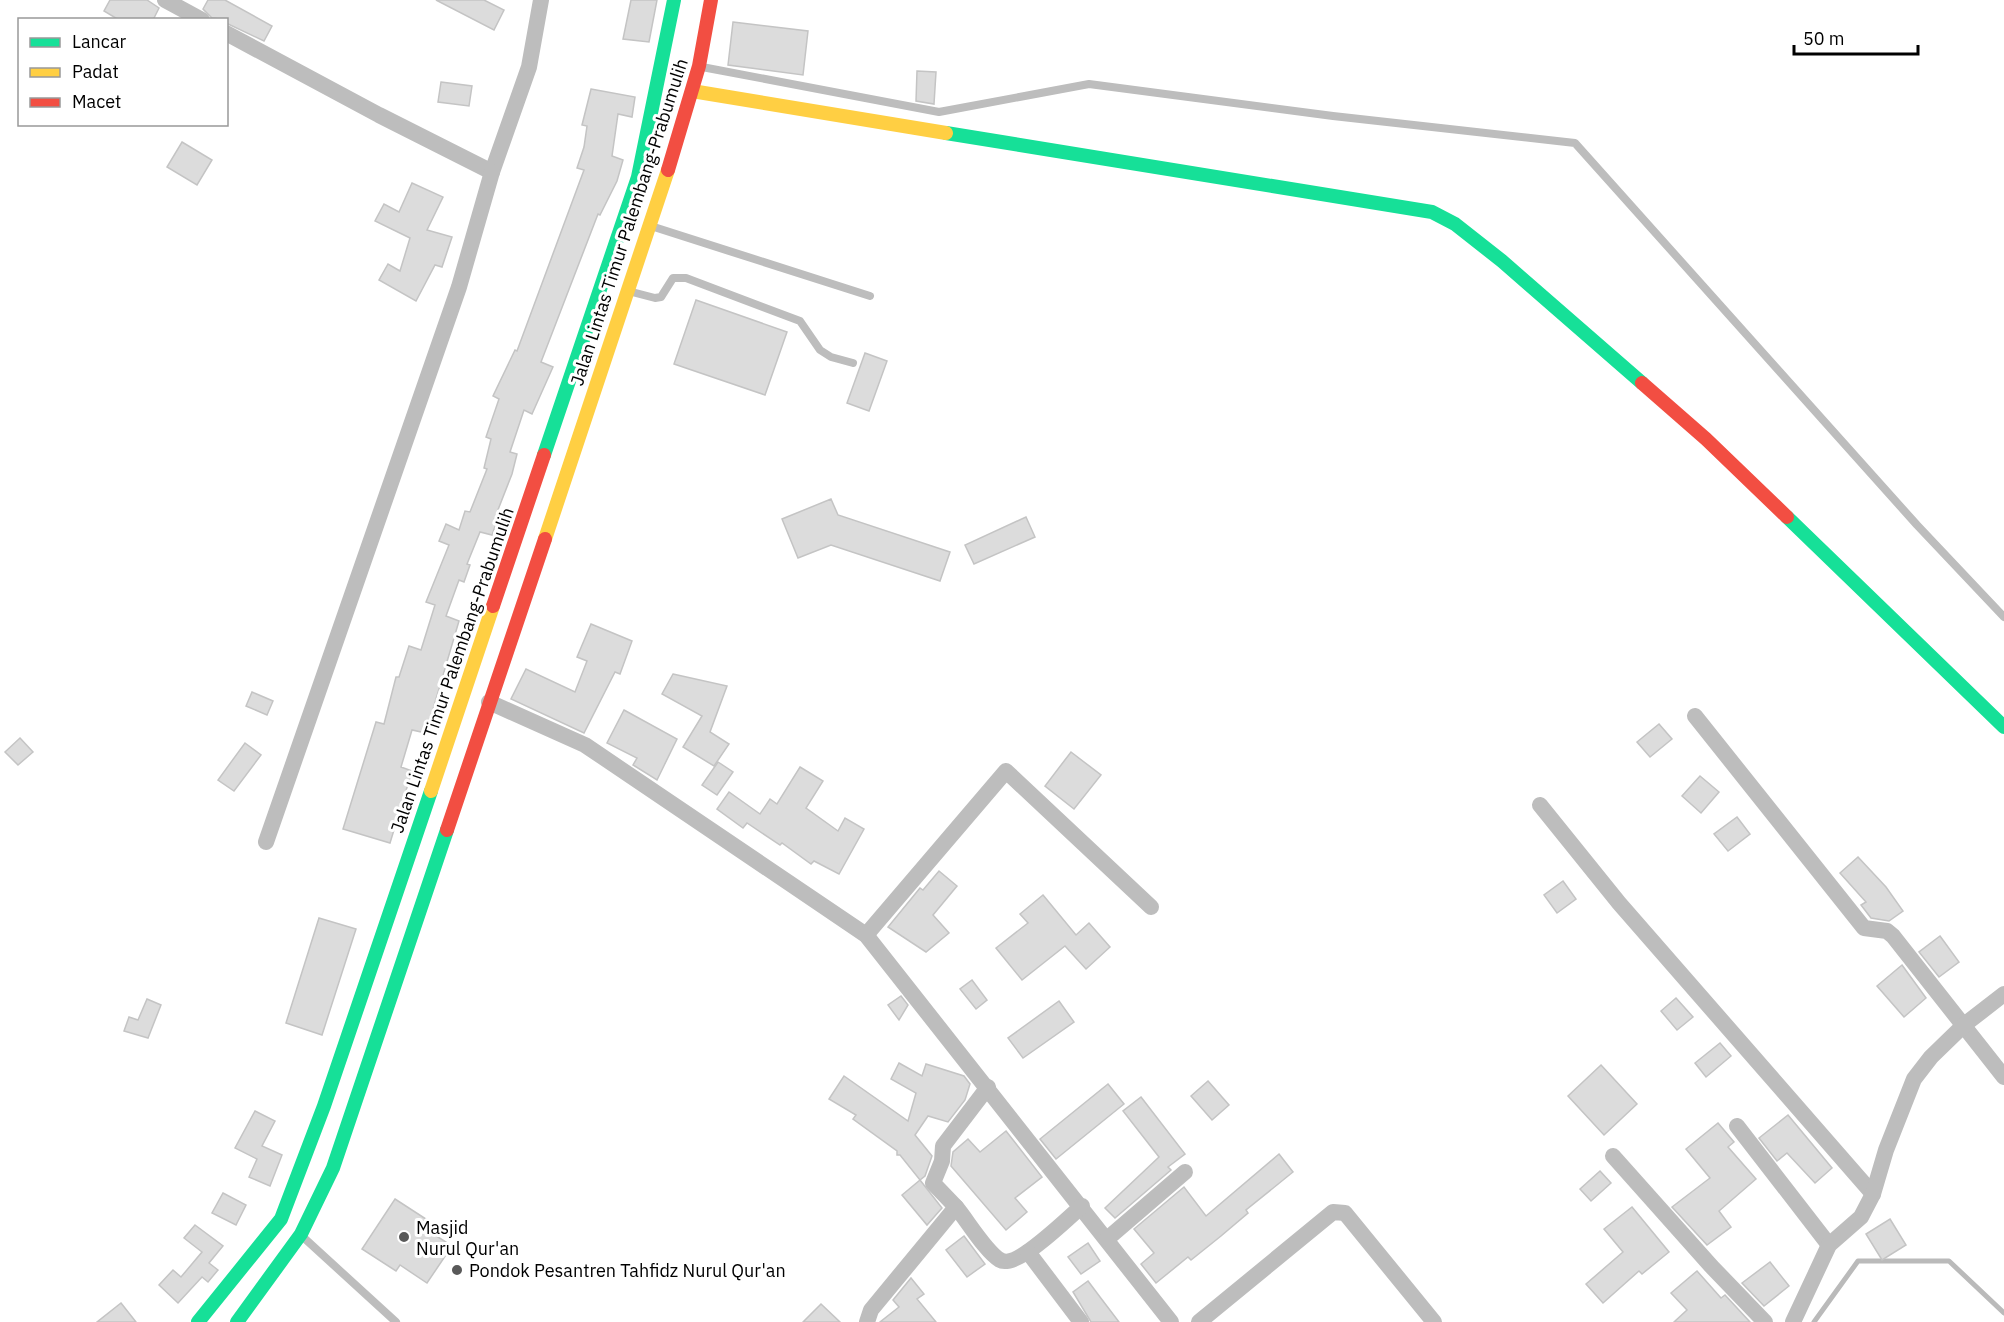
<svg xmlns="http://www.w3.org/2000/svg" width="2004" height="1322" font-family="'IBM Plex Sans',sans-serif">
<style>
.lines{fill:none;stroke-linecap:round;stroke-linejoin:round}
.stream{stroke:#bababa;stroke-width:5}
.building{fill:#dcdcdc;stroke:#c4c4c4;stroke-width:1.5}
.lane{stroke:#bdbdbd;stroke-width:8}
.street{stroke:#bdbdbd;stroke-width:16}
.fast{stroke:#16e098;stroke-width:14}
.slow{stroke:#ffcf43;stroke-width:14}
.jam{stroke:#f24e42;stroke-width:14}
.poi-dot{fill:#595959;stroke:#fff;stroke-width:2}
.labels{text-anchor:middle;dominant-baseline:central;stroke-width:6;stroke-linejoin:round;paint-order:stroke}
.street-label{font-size:18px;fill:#000;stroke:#fff}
.poi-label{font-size:18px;fill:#000;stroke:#fff;text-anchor:start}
</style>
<rect width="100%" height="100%" fill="#fff"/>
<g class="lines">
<polyline class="stream" points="1814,1322 1858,1261 1949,1261 2004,1313"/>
</g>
<g class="building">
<polygon points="110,0 147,0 159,8 153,20 119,20 104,11"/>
<polygon points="208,0 225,0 272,26 264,41 226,23 226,20 212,18 203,9"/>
<polygon points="436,0 484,0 504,10 494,30"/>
<polygon points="631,0 657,0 649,42 623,39"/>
<polygon points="733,22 808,31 803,75 728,65"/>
<polygon points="917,71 936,72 934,104 916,101"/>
<polygon points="441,82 472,86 469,106 438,102"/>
<polygon points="591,89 635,97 632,117 618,114 612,156 623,160 617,181 600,215 598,214 541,362 553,367 532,414 524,410 510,452 517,454 512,474 494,520 497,521 492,535 480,532 467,564 470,565 464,582 459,580 446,616 459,621 426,733 412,730 401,767 412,771 390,843 343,829 376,722 384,724 396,677 399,677 409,646 421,650 435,605 426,602 449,545 439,541 446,524 459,530 465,511 470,512 487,469 484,468 491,439 486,437 499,399 493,396 515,350 517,351 584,170 577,168 584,147 587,126 582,125"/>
<polygon points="182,142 212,160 197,185 167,167"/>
<polygon points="412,183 443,197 427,230 452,237 442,267 435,265 416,301 379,280 388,264 400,271 410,238 375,221 384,204 399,212"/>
<polygon points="696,300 787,332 765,395 674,364"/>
<polygon points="865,353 887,361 869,411 847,403"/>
<polygon points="831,499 838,515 950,552 940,581 831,545 798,558 782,519"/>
<polygon points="1026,517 1035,537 974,564 965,545"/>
<polygon points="591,624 632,641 620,674 615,672 584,733 511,699 526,669 575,692 587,661 577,657"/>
<polygon points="673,674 727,686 710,732 729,744 714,766 683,747 702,716 662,694"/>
<polygon points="252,692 273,701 267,715 246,706"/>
<polygon points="624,710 677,739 657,780 633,765 637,758 607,743"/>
<polygon points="1659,724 1672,739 1650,757 1637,742"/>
<polygon points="20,738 33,752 18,765 5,752"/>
<polygon points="245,743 261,755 234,791 218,780"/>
<polygon points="1071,752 1101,775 1074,809 1045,786"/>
<polygon points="718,762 733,772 717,795 702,785"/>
<polygon points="800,767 823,781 806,808 838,831 845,818 864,829 839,874 814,861 811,864 782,843 780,845 747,823 743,828 717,809 729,792 760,814 770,799 777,804"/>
<polygon points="1700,776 1719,792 1701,813 1682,796"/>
<polygon points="1737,817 1750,834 1728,851 1714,834"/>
<polygon points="1858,857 1886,887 1903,911 1889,921 1871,918 1861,905 1866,902 1840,873"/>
<polygon points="939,871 957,886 933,915 949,933 926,952 888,927 920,888 923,890"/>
<polygon points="1563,881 1576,899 1557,913 1544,895"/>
<polygon points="1043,895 1076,935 1089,923 1110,947 1086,969 1065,946 1022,980 996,948 1028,923 1020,914"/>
<polygon points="319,918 356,929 322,1035 286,1023"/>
<polygon points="1940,936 1959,962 1939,977 1919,952"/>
<polygon points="1902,965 1926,998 1904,1017 1877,986"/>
<polygon points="972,980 987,1000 976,1009 960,989"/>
<polygon points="901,996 908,1005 899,1020 888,1005"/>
<polygon points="1676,998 1693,1017 1677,1030 1661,1011"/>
<polygon points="147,999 161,1005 148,1038 124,1031 129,1017 138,1020"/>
<polygon points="1059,1001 1074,1022 1023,1058 1008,1038"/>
<polygon points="1720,1043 1731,1056 1706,1077 1695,1063"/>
<polygon points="899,1063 922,1076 926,1064 964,1076 970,1084 965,1100 948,1122 928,1116 915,1135 932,1156 925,1176 920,1180 900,1155 897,1155 897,1151 853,1119 856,1115 829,1099 844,1076 908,1121 916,1093 891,1079"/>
<polygon points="1601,1065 1637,1104 1604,1135 1568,1096"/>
<polygon points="1208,1081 1229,1105 1212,1120 1191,1096"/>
<polygon points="1108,1084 1124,1104 1056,1159 1040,1139"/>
<polygon points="1141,1097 1185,1154 1168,1167 1171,1170 1115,1218 1105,1208 1159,1157 1123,1111"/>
<polygon points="255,1111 275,1121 262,1146 282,1155 270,1186 249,1177 257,1159 235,1148"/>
<polygon points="1788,1115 1832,1168 1815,1183 1787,1153 1777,1161 1759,1138"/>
<polygon points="1718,1123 1734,1142 1728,1147 1756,1179 1719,1211 1731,1227 1707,1245 1672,1207 1710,1178 1686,1149"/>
<polygon points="1006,1131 1042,1177 1015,1198 1027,1212 1006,1230 951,1166 953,1152 968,1139 980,1152"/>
<polygon points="1279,1154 1293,1172 1246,1210 1248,1213 1221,1236 1191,1260 1188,1257 1156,1283 1141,1264 1154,1253 1134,1229 1184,1187 1206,1216"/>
<polygon points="1600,1171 1611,1183 1591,1201 1580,1189"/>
<polygon points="920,1180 942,1208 927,1225 902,1195"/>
<polygon points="223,1193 246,1205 236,1225 212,1213"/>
<polygon points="395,1199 429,1221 424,1228 452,1246 427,1283 400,1265 396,1271 362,1249"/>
<polygon points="1632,1207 1669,1252 1642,1274 1639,1271 1603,1303 1586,1284 1623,1252 1604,1229"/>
<polygon points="1890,1219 1906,1245 1882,1260 1866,1234"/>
<polygon points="195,1225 223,1246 209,1263 218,1270 208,1282 202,1277 178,1303 159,1285 173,1270 181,1277 202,1252 184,1238"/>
<polygon points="964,1236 985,1264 967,1277 946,1250"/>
<polygon points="1088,1243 1100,1261 1081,1274 1068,1257"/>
<polygon points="1770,1262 1789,1286 1764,1306 1742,1283"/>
<polygon points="1697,1271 1721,1298 1725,1295 1750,1322 1674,1322 1687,1310 1671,1293"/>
<polygon points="911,1278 924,1294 917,1299 936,1322 880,1322 899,1307 893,1300"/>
<polygon points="1088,1281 1100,1297 1119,1322 1091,1322 1073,1292"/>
<polygon points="121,1303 136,1322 97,1322"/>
<polygon points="821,1304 840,1322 803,1322"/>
</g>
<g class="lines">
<g class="lane">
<polyline points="702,67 939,112 1089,84 1333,116 1575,143 1917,525 2004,617"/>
<polyline points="654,227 870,296"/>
<polyline points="632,292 655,298 661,297 673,278 686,278 800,321 820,350 831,357 853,363"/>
<polyline points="303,1237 396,1322"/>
</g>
<g class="street">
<polyline points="165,0 202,20"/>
<polyline points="226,33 379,115 492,172 529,67 541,0"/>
<polyline points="489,702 585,745 866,935 1171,1322"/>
<polyline points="1695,716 1864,928 1887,931 1893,936 2004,1077"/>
<polyline points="1540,805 1619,903 1873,1194"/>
<polyline points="266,842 459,287 492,172"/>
<polyline points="866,935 1006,771 1151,907"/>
<polyline points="1737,1126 1829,1245"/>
<polyline points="1613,1156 1712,1267 1765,1322"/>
<path d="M956,1207c11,13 30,45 44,53 16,10 68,-42 82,-54"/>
<polyline points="1107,1239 1185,1172"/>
<polyline points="1028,1252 1081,1322"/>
<polyline points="867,1322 871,1310 956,1207 933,1183 942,1161 943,1146 988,1087"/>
<polyline points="1199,1322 1333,1212 1345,1213 1434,1322"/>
<polyline points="1793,1322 1829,1245 1861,1217 1873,1194 1886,1150 1914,1079 1931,1057 1964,1025 2004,994"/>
</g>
<g class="fast">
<polyline points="946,133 1432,212 1455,224 1502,261 1642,383"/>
<polyline points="544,455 638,177 674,0"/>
<polyline points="1787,517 2004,727"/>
<polyline points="198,1322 281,1219 324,1106 431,791"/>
<polyline points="237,1322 301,1234 333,1168 447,830"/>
</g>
<g class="slow">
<polyline points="692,91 946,133"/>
<polyline points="545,539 668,170"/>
<polyline points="431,791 493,606"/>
</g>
<g class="jam">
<polyline points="668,170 699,66 711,0"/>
<polyline points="1642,383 1706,439 1787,517"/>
<polyline points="493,606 544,455"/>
<polyline points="447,830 545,539"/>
</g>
</g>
<g class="poi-dot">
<circle cx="404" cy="1237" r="6"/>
<circle cx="457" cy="1270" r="6"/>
</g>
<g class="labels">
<g class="street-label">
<text transform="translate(629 222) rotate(-72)">Jalan Lintas Timur Palembang-Prabumulih</text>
<text transform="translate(452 670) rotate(-71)">Jalan Lintas Timur Palembang-Prabumulih</text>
</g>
<g class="poi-label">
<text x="416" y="1227">Masjid<tspan x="416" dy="21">Nurul Qur'an</tspan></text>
<text x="469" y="1270">Pondok Pesantren Tahfidz Nurul Qur'an</text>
</g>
</g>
<rect x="18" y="18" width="210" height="108" fill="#ffffff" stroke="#999999" stroke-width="1.5"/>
<rect x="30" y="38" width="30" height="9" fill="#16e098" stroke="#999999" stroke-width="1.5"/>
<text x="72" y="48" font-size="18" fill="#000000">Lancar</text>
<rect x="30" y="68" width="30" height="9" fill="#ffcf43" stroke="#999999" stroke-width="1.5"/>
<text x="72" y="78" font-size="18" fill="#000000">Padat</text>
<rect x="30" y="98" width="30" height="9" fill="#f24e42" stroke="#999999" stroke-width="1.5"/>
<text x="72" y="108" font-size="18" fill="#000000">Macet</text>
<path d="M1794 45v9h124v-9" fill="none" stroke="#000000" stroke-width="3"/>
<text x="1803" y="45" font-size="18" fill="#000000" stroke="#ffffff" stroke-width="4.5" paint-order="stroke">50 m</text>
</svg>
